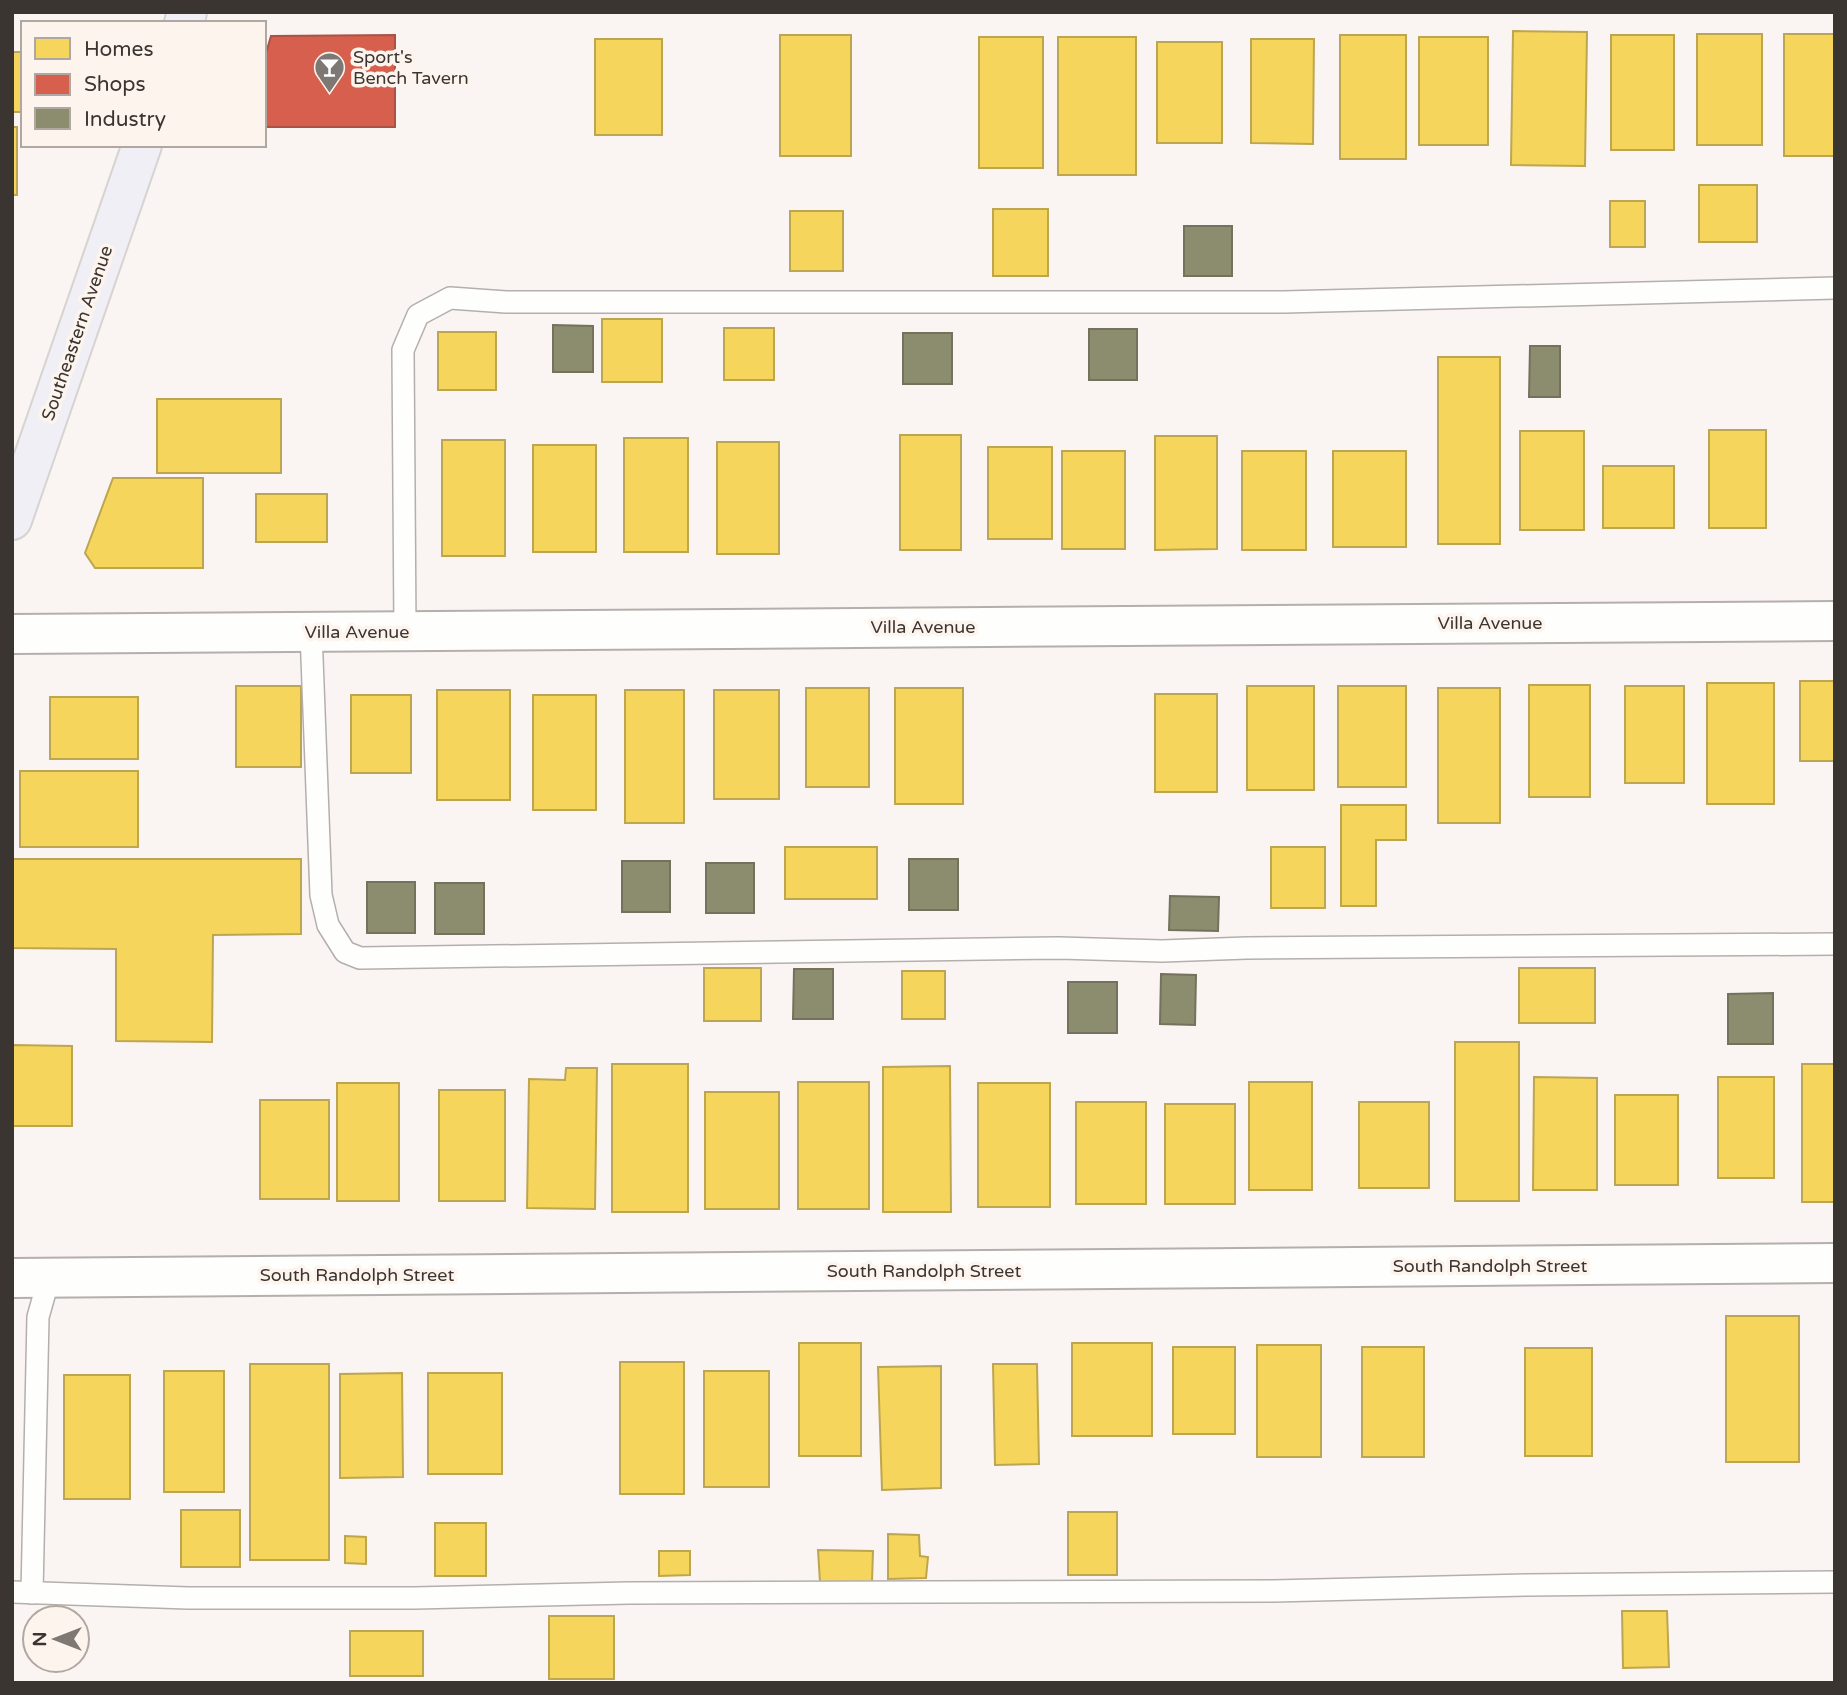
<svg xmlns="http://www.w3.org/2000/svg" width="1847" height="1695" font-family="'Varela Round',sans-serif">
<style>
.homes{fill:#f6d55c;stroke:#bea54f;stroke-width:2}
.shops{fill:#d6604d;stroke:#a85345;stroke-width:2}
.industry{fill:#8c8c6e;stroke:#74725c;stroke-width:2}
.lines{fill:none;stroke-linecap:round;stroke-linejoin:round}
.service-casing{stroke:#b4afac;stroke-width:24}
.minor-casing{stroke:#b4afac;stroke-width:42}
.primary-casing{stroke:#d6d3d1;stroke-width:42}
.service{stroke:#fefefd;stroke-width:21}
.minor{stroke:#fefefd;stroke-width:38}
.primary{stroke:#efeff5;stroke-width:38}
.labels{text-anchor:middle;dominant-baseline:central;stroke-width:7;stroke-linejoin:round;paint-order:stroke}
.poi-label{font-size:18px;fill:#3b3531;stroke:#fdf4ee;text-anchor:start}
.street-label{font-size:18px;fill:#3b3531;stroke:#fdf4ee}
</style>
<rect width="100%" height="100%" fill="#faf5f2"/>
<g class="homes">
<polygon points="1513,31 1587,32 1585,166 1511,165"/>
<rect x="1697" y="34" width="65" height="111"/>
<rect x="1784" y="34" width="51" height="122"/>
<rect x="780" y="35" width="71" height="121"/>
<rect x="1340" y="35" width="66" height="124"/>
<rect x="1611" y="35" width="63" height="115"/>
<rect x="979" y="37" width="64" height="131"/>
<rect x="1058" y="37" width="78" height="138"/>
<rect x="1419" y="37" width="69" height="108"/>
<rect x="595" y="39" width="67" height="96"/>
<polygon points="1251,39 1314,39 1313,144 1251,143"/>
<rect x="1157" y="42" width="65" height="101"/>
<rect x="12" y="52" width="11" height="60"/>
<rect x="12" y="127" width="5" height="68"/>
<rect x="1699" y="185" width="58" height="57"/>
<rect x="1610" y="201" width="35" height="46"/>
<rect x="993" y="209" width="55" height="67"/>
<rect x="790" y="211" width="53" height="60"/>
<rect x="602" y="319" width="60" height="63"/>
<rect x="724" y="328" width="50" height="52"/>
<rect x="438" y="332" width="58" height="58"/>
<rect x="1438" y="357" width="62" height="187"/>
<rect x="157" y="399" width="124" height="74"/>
<rect x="1709" y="430" width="57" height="98"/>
<rect x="1520" y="431" width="64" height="99"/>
<rect x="900" y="435" width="61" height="115"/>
<polygon points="1155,436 1217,436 1217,549 1155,550"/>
<rect x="624" y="438" width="64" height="114"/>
<rect x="442" y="440" width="63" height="116"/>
<rect x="717" y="442" width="62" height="112"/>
<rect x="533" y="445" width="63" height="107"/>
<rect x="988" y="447" width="64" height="92"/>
<rect x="1062" y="451" width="63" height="98"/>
<rect x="1242" y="451" width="64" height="99"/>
<rect x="1333" y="451" width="73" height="96"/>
<rect x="1603" y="466" width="71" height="62"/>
<polygon points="113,478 203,478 203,568 95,568 85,553"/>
<rect x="256" y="494" width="71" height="48"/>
<rect x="1800" y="681" width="35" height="80"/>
<rect x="1707" y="683" width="67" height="121"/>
<rect x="1529" y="685" width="61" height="112"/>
<rect x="236" y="686" width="65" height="81"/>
<rect x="1247" y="686" width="67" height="104"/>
<rect x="1338" y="686" width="68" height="101"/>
<rect x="1625" y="686" width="59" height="97"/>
<rect x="806" y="688" width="63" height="99"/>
<rect x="895" y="688" width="68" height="116"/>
<rect x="1438" y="688" width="62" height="135"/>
<rect x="437" y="690" width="73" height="110"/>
<rect x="625" y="690" width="59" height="133"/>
<rect x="714" y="690" width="65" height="109"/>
<rect x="1155" y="694" width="62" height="98"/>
<rect x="351" y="695" width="60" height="78"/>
<rect x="533" y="695" width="63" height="115"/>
<rect x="50" y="697" width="88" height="62"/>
<rect x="20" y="771" width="118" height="76"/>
<polygon points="1341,805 1406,805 1406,840 1376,840 1376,906 1341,906"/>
<rect x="785" y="847" width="92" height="52"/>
<rect x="1271" y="847" width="54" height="61"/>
<polygon points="12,859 301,859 301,934 213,935 212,1042 116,1041 116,949 12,948"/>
<rect x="704" y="968" width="57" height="53"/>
<rect x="1519" y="968" width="76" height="55"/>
<rect x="902" y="971" width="43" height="48"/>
<rect x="1455" y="1042" width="64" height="159"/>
<polygon points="12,1045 72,1046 72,1126 12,1126"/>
<rect x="612" y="1064" width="76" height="148"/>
<rect x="1802" y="1064" width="33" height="138"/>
<polygon points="950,1066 951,1212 883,1212 883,1067"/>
<polygon points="566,1068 597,1068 595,1209 527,1208 529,1079 565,1080"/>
<polygon points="1534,1077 1597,1078 1597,1190 1533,1190"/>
<rect x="1718" y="1077" width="56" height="101"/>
<rect x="798" y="1082" width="71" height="127"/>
<rect x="1249" y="1082" width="63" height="108"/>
<rect x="337" y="1083" width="62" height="118"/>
<rect x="978" y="1083" width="72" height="124"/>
<rect x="439" y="1090" width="66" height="111"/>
<rect x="705" y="1092" width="74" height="117"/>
<rect x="1615" y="1095" width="63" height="90"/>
<rect x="260" y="1100" width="69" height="99"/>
<rect x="1076" y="1102" width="70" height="102"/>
<rect x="1359" y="1102" width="70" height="86"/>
<rect x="1165" y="1104" width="70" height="100"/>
<rect x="1726" y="1316" width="73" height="146"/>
<rect x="799" y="1343" width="62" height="113"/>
<rect x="1072" y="1343" width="80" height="93"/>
<rect x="1257" y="1345" width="64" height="112"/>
<rect x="1173" y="1347" width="62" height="87"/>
<rect x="1362" y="1347" width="62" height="110"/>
<rect x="1525" y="1348" width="67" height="108"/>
<rect x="620" y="1362" width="64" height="132"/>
<rect x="250" y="1364" width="79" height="196"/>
<polygon points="993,1364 1037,1364 1039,1464 995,1465"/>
<polygon points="941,1366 941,1488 882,1490 878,1367"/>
<rect x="164" y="1371" width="60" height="121"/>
<rect x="704" y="1371" width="65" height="116"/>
<polygon points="402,1373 403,1477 340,1478 340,1374"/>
<rect x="428" y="1373" width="74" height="101"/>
<rect x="64" y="1375" width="66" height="124"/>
<rect x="181" y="1510" width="59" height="57"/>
<rect x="1068" y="1512" width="49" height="63"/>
<rect x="435" y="1523" width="51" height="53"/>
<polygon points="888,1534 919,1535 920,1556 928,1557 926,1578 888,1579"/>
<polygon points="345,1536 366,1537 366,1564 345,1563"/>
<polygon points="818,1550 873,1551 872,1582 820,1582"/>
<polygon points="659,1551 690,1551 690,1575 659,1576"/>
<polygon points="1622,1611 1667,1611 1669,1667 1623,1668"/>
<rect x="549" y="1616" width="65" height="63"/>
<rect x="350" y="1631" width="73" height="45"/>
</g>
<polygon class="shops" points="395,35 395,127 264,127 264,60 271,36"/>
<g class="industry">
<rect x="1184" y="226" width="48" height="50"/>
<polygon points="553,325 593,326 593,372 553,372"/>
<rect x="1089" y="329" width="48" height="51"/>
<rect x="903" y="333" width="49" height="51"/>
<polygon points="1530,346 1560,346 1560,397 1529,397"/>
<rect x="909" y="859" width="49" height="51"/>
<rect x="622" y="861" width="48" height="51"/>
<rect x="706" y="863" width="48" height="50"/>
<rect x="367" y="882" width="48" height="51"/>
<rect x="435" y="883" width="49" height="51"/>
<polygon points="1170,896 1219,897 1218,931 1169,930"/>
<polygon points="794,969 833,969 833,1019 793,1019"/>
<polygon points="1161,974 1196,975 1195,1025 1160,1024"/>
<rect x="1068" y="982" width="49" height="51"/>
<polygon points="1773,993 1773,1044 1728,1044 1728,994"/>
</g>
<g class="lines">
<defs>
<g id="service">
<polyline points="405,631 403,350 418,315 450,298 506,302 1284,302 1835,288"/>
<polyline points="311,632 321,895 328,925 345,952 360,958 1059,948 1162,951 1247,948 1835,944"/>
<polyline points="12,1592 188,1598 415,1598 629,1593 1273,1591 1527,1585 1835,1582"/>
<polyline points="32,1593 38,1317 49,1278"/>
</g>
<g id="minor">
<polyline points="12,634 1835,621"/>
<polyline points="12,1278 1835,1263"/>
</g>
<g id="primary">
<polyline points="184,23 187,12"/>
<polyline points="12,520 142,145"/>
</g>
</defs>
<use href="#service" class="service-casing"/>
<use href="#minor" class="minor-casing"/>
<use href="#primary" class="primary-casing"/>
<use href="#service" class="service"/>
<use href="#minor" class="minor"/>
<use href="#primary" class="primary"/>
</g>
<defs>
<symbol id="bar-pin" viewBox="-11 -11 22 30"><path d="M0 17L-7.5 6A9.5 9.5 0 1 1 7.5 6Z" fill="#7e7875" stroke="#fdf4ee"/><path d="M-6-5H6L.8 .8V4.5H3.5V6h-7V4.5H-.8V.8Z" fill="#fff"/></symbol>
</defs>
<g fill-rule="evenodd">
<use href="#bar-pin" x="312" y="50" width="35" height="47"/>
</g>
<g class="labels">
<g class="poi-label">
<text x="353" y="57">Sport's<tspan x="353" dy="21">Bench Tavern</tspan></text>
</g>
<g class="street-label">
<text transform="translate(77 333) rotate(-71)">Southeastern Avenue</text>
<text x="1490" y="623">Villa Avenue</text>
<text x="923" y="627">Villa Avenue</text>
<text x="357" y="632">Villa Avenue</text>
<text x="1490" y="1266">South Randolph Street</text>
<text x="924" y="1271">South Randolph Street</text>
<text x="357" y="1275">South Randolph Street</text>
</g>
</g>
<rect width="1847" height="1695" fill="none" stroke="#3b3531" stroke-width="28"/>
<rect x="21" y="21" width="245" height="126" fill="#fdf4ee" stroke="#afa8a2" stroke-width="2"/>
<rect x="35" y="38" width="35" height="21" fill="#f6d55c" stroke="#afa8a2" stroke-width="2"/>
<text x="84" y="56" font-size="21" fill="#3b3531">Homes</text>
<rect x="35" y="74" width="35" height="21" fill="#d6604d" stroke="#afa8a2" stroke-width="2"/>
<text x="84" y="91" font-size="21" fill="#3b3531">Shops</text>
<rect x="35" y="108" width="35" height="21" fill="#8c8c6e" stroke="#afa8a2" stroke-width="2"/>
<text x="84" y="126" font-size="21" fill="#3b3531">Industry</text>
<g transform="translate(56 1639) rotate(270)"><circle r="33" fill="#fdf4ee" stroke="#afa8a2" stroke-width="2"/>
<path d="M0-5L12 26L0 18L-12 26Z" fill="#7e7875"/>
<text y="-10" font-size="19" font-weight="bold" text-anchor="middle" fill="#3b3531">N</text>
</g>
</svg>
